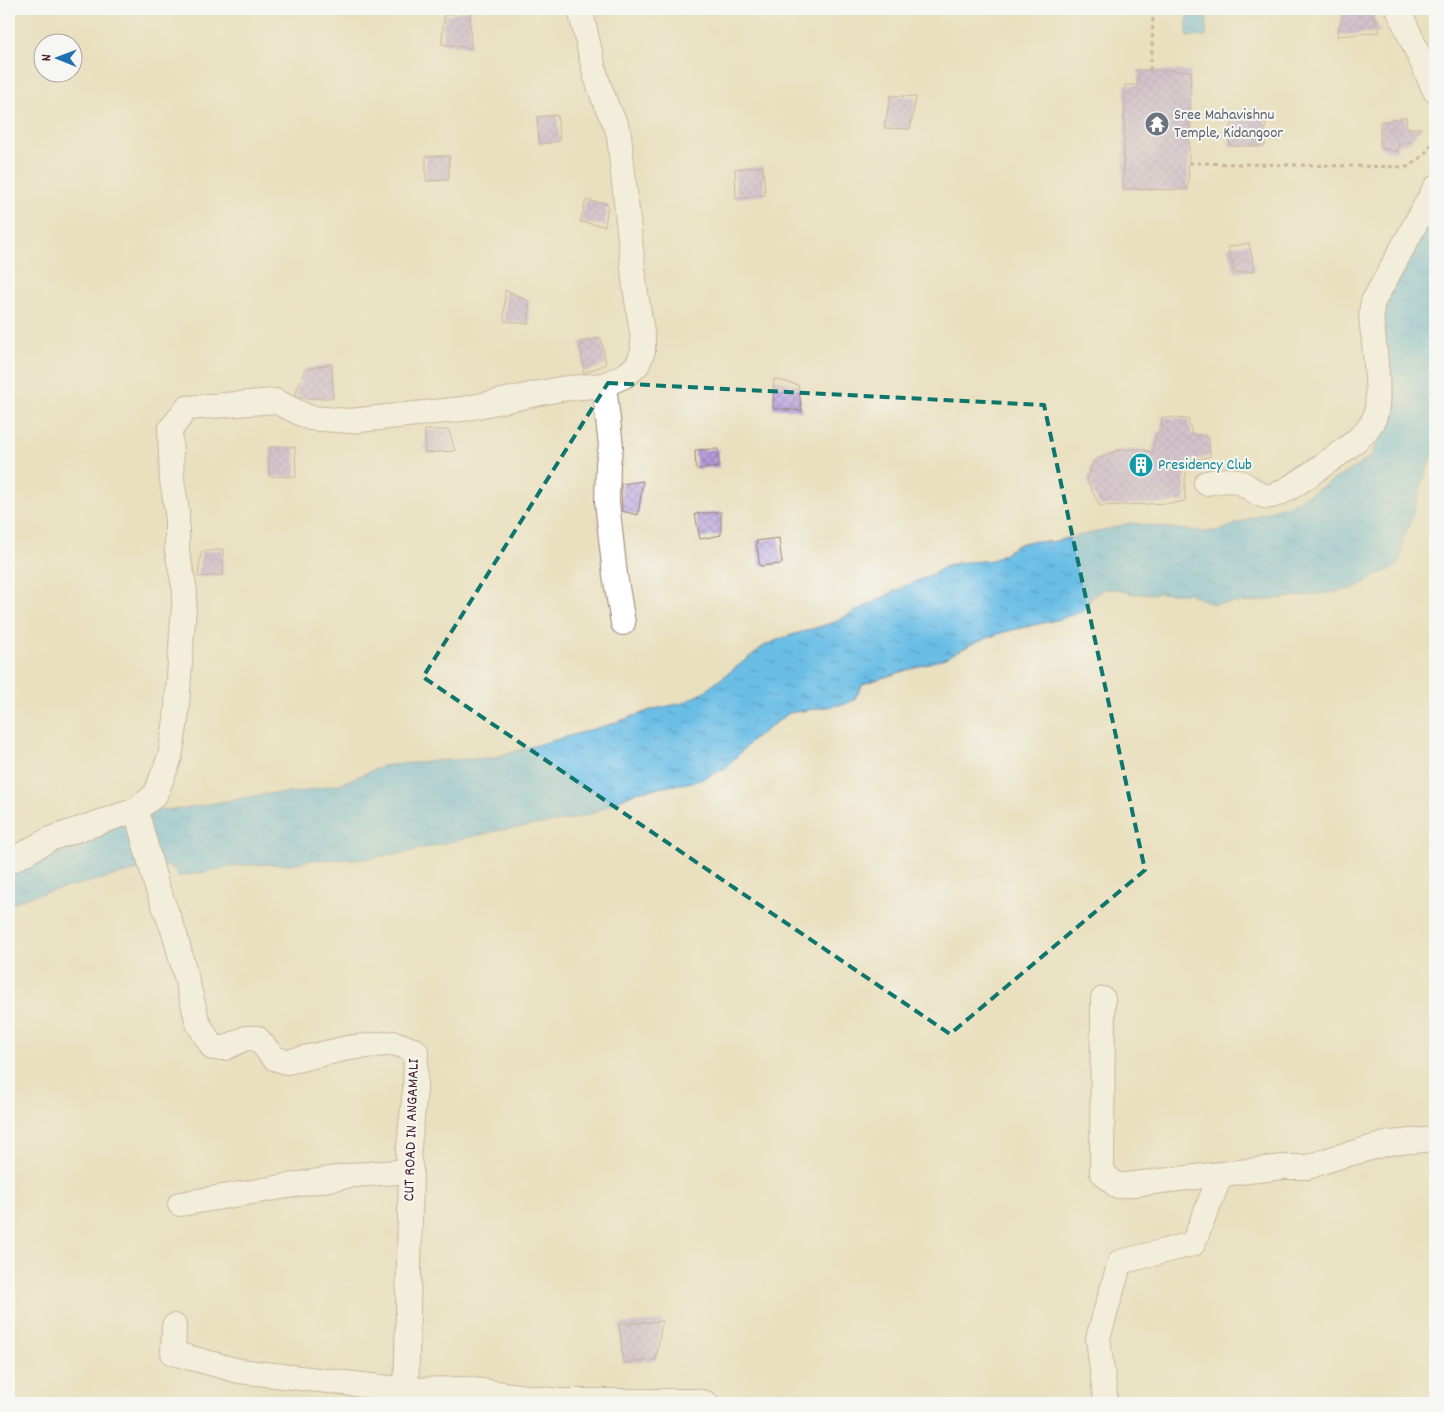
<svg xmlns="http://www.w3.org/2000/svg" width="1444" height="1412" font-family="Dekko,sans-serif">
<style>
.water{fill:url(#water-ripples);stroke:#5a6e88}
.building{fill:url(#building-cross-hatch)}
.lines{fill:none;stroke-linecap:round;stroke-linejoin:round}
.minor-casing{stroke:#9a8075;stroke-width:26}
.path{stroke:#9a8075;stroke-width:3;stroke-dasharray:4 4;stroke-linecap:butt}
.minor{stroke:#fff;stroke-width:24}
.marked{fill:none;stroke:#0f766e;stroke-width:4;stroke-dasharray:10 6;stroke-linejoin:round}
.labels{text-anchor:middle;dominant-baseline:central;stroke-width:4;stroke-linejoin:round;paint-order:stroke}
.worship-label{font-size:16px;fill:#5b616d;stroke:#f6f6f2;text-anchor:start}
.culture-label{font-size:16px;fill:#0d838f;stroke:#f6f6f2;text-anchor:start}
.street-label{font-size:16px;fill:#4a1f2b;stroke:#f6f6f2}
</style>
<defs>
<pattern id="water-ripples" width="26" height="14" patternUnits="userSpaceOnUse" patternTransform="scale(1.25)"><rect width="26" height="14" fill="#6abee6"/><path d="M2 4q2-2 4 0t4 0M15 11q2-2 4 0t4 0" fill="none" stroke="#599abb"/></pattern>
<pattern id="building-cross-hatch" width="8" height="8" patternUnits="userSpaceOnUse" patternTransform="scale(1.25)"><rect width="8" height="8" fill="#b59edd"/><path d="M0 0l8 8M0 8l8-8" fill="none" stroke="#9580b3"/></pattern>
</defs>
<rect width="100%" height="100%" fill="#f6f6f2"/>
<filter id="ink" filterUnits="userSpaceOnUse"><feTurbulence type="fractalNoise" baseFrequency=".02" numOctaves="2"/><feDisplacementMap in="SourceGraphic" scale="10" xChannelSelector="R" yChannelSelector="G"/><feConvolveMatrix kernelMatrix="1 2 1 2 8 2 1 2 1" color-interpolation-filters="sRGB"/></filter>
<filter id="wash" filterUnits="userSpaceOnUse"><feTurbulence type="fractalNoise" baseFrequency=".0096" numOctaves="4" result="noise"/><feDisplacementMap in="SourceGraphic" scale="20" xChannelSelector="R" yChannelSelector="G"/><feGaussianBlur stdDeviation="1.12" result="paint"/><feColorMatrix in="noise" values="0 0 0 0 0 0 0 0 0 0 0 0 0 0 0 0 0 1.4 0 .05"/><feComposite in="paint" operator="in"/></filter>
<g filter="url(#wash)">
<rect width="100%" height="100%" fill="#e9e0bf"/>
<g class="water">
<polygon points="1207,16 1206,36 1187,37 1187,17"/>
<polygon points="1435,208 1435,448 1421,487 1409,526 1403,539 1402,554 1399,564 1392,569 1377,575 1355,588 1335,592 1252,602 1212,604 1188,593 1133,594 1116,589 1105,589 1093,596 1083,611 1060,619 1004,632 976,642 945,658 863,684 854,700 845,704 789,713 755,738 725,768 698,781 636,792 594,813 569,820 496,831 412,851 365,859 312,860 292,864 241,865 178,877 176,870 166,866 159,865 27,897 9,905 9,873 80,828 154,810 180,809 266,794 302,792 342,783 383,766 429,761 491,758 608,725 654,709 683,703 701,694 764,646 782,638 835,622 905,586 935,573 944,567 956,563 993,560 1019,544 1032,541 1051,542 1106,530 1129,523 1207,532 1222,530 1260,514 1294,503 1359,465 1372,455 1377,443 1385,415 1381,319 1386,301"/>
</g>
<g id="blocks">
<g class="building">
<polygon points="470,9 471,48 442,44 444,16"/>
<polygon points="1349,9 1371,9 1380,32 1337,36 1344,10"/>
<polygon points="1138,70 1191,71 1188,190 1123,189 1125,85 1138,85"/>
<polygon points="891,95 916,97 910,129 884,128"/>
<polygon points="557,115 560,141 539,144 537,117"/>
<polygon points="1266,117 1265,146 1229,146 1232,119"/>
<polygon points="1406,117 1407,128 1421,128 1408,143 1398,144 1397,152 1380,148 1380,122"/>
<polygon points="426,156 449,156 449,180 426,181"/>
<polygon points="763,166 765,195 736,199 735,169"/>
<polygon points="586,200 608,204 605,226 580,222"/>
<polygon points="1249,243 1255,271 1235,273 1228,247"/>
<polygon points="505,290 529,301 529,324 504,321"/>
<polygon points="601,338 606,364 584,373 580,342"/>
<polygon points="332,364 333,398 301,398 295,395 305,369"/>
<polygon points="774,379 798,385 802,411 773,408"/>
<polygon points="1162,417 1188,419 1192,434 1209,437 1210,456 1201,459 1192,459 1188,468 1185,478 1185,501 1172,503 1100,506 1087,481 1093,461 1118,450 1141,449 1152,452 1157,432 1161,433"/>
<polygon points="425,430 449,430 455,451 425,453"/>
<polygon points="270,447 295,447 296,477 269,476"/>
<polygon points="718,449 719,467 696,469 695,450"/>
<polygon points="643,481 638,515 622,511 621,484"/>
<polygon points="721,512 721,535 700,539 695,514"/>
<polygon points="779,538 782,564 760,566 756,541"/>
<polygon points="223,549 223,575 198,577 201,552"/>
<polygon points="662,1321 656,1360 623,1363 619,1324"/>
</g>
</g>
</g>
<g filter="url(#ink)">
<use href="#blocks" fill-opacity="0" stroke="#9a8075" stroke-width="1"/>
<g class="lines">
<defs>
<g id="minor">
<polyline points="580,9 596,77 606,105 616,125 619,135 635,287 643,339 643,351 638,364 632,370 624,376 604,385 611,446 608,463 607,502 615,575 623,623"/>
<polyline points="1398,9 1435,91"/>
<path d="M1206,483c10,-2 21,-4 31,-2 12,3 21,18 34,15 17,-4 41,-23 55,-33 15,-10 41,-28 48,-44 7,-15 2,-58 0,-76 -1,-14 -5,-27 -1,-41l62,-114"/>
<polyline points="136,810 156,884 175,935 198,1023 213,1048 225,1048 246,1038 257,1038 274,1058 287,1062 348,1048 394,1043 416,1051 415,1090 408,1155 411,1171 406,1403"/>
<polyline points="9,862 50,839 136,810 155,795 170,757 176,720 185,591 177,551 177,511 172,480 170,430 187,408 275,401 310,418 350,421 463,409 560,389 604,385"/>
<polyline points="1103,999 1102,1172 1117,1186 1284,1167 1308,1167 1334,1158 1389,1143 1435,1139"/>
<polyline points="180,1204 354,1175 411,1171"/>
<polyline points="174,1326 173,1353 239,1371 407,1390 465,1389 557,1401 696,1401 706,1403"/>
<polyline points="1106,1403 1098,1338 1120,1262 1193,1244 1221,1174"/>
</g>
</defs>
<use href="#minor" class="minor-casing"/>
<g class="path">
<polyline points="1150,70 1152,51 1153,9"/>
<path d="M1189,163l218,4c13,-7 22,-16 28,-30"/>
</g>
<use href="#minor" class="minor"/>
</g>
</g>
<path d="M0 0H1444V1412H0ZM608,383l436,22 101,465 -195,164 -527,-357z" fill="#e9e0bf" fill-opacity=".55" fill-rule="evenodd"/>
<path class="marked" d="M608,383l436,22 101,465 -195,164 -527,-357z"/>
<defs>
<symbol id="temple-disc" viewBox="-11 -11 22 22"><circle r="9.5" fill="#6b7280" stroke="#f6f6f2"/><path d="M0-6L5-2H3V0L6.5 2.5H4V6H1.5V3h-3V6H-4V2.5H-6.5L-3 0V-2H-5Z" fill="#fff"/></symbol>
<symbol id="building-disc" viewBox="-11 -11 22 22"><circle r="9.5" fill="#0f9aa8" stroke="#f6f6f2"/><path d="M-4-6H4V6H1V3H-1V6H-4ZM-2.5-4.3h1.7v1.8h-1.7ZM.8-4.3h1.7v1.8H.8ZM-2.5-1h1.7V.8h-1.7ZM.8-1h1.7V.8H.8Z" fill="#fff"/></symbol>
</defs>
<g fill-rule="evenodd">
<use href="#temple-disc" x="1143" y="110" width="28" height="28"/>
<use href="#building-disc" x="1127" y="451" width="28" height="28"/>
</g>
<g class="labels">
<g class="worship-label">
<text x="1174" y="115">Sree Mahavishnu<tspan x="1174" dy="18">Temple, Kidangoor</tspan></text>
</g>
<g class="culture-label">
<text x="1158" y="465">Presidency Club</text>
</g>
<g class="street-label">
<text transform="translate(412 1130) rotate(-88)">CUT ROAD IN ANGAMALI</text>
</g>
</g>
<rect width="1444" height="1412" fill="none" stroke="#f6f6f2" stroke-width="30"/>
<g transform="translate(58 58) rotate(271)"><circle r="24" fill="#f6f6f2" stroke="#b1a0a2"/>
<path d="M0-4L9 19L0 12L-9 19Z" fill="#1f6fb2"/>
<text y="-8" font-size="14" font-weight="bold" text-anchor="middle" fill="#4a1f2b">N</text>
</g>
</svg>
